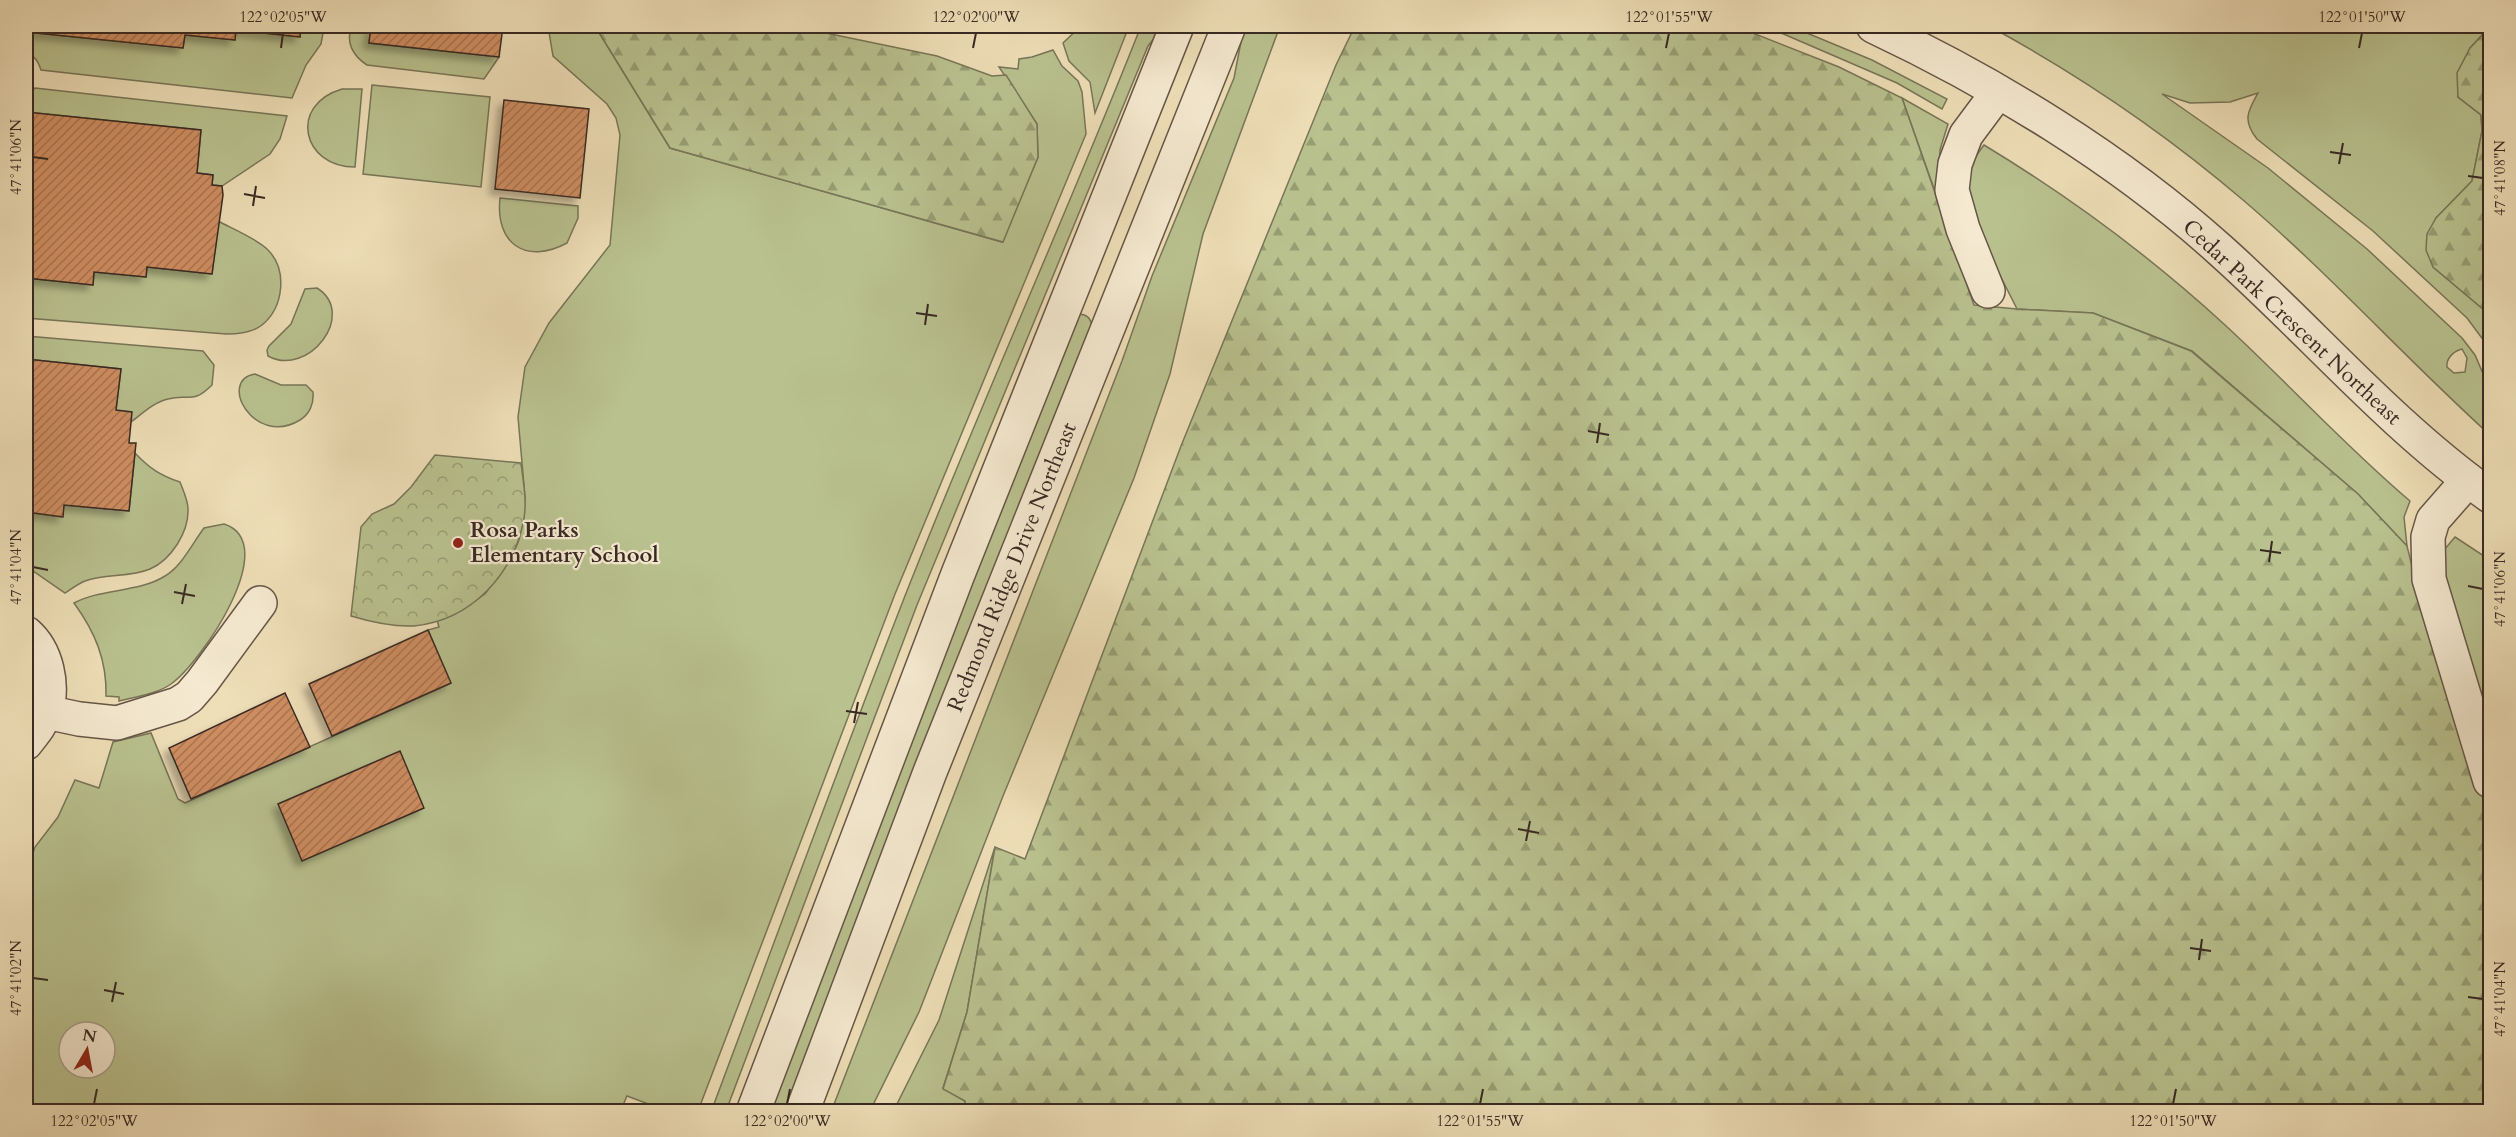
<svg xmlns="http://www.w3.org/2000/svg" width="2516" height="1137" font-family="Cardo,serif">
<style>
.green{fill:#b9c28f;stroke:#787659;stroke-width:1.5;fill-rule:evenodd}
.forest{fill:url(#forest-firs);stroke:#787659;stroke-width:1.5}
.park{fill:url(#park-crowns);stroke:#787659;stroke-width:1.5}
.building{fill:url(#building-hatch);stroke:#382923;stroke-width:1.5;filter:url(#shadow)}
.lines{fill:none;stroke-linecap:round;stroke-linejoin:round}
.minor-casing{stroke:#665648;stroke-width:36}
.minor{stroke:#f5ead1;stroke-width:33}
.ticks{fill:none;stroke:#382923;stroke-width:2}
.poi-dot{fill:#8f2418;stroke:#f5ead1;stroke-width:2}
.labels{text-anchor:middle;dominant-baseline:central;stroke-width:4.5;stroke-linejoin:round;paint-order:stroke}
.street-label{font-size:22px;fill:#382923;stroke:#f5ead1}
.poi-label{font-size:22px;font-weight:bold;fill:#382923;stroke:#f5ead1;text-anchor:start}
.neatline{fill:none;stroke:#382923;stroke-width:2}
.ticks-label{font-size:15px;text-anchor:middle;fill:#382923}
</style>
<defs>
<pattern id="forest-firs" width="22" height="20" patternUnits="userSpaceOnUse" patternTransform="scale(1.5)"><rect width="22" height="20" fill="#b9c28f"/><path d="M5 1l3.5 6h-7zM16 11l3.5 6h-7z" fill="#979e74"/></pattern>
<pattern id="park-crowns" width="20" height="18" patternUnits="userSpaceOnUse" patternTransform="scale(1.5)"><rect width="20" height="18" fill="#b9c28f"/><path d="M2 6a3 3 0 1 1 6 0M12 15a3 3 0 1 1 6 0" fill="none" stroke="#979e74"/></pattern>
<pattern id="building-hatch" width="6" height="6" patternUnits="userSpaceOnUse" patternTransform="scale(1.5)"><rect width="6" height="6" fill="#cf8e62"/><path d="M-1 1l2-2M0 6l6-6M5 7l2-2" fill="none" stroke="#a97450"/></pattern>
<filter id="shadow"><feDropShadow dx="-5.5" dy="5.5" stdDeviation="3" flood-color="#0004"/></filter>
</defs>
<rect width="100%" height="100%" fill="#efdfb8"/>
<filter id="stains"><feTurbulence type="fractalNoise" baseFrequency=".00333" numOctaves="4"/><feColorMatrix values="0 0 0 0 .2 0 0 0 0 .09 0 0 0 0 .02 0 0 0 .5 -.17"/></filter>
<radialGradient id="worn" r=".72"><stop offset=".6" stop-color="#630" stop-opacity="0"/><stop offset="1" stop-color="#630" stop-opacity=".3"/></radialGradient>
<g class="green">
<path d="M301,26h22l1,2 -3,16 -15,21 -14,33 -251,-28c-3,-9 -6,-14 -15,-17v-21l157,16 2,-13 50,5 1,-10 64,7z"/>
<path d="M352,26h19l-2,17 130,14 -15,22 -117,-14c-14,-9 -22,-23 -15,-39z"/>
<path d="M548,26h47l75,122 332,94 36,-85 -1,-33 -38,-57 19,2 1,-10 13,-2 21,-7 9,16 16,15 4,11 4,42 -191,460 -197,517h-31l-40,-15 -7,16 -594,-1v-239l9,-25 23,-30 17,-37 24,8 14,-46 38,-9 27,66 7,4 266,-120 -23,-53 11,-3 -2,-7 19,-7 29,-19 26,-35 8,-19 5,-23 1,-20 -7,-80 7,-50 24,-44 61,-78 10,-110 -4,-17 -9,-14 -54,-48zM69,1032h36v36h-36z"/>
<polygon points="1081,26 1129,26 1095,113 1090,82 1069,61 1063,43"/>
<path d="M1141,26h23l-16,20 -231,559 -191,506 -15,1c64,-171 126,-342 192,-511 76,-194 162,-382 238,-575z"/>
<polygon points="1244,26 1280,26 1203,234 1170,374 1134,478 1003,796 919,1012 870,1111 831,1112 1122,361 1152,276 1234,78"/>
<polygon points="1765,26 1790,26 1872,60 1947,99 1942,109 1897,83"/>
<path d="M1989,26h501l-20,22 -12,49 23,18 1,16 -10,50 -36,37 -3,49 57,48v34l-23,-31 -94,-87 -116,-92c-15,-19 -9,-28 1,-46l-28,9 -40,1 -28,-9 106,74 99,81 95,89 13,17 15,35v45c-84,-76 -160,-161 -247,-235 -77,-66 -164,-125 -254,-174zM2462,349l5,9 -2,14 -11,1 -7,-6c-1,-9 7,-16 15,-18z"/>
<polygon points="372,85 490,97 481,187 363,174"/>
<polygon points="35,88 287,116 280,139 270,154 222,186 212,185 213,175 197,173 201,130 26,112 26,98"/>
<path d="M342,89h20l-7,78c-53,0 -67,-62 -13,-78z"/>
<polygon points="1902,98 1948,124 1940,150 1938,200"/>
<path d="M1984,145c86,52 167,112 241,180 63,58 120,121 185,176l-6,16 3,29 -49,-52 -166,-143 -99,-38 -76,-4c-16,-33 -58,-104 -48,-140 3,-9 10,-17 15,-24z"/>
<path d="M500,198l78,8v12l-11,25c-41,22 -72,1 -67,-45z"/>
<path d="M218,221c13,7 39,18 49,28 21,20 17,58 -5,76 -10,8 -25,9 -36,9l-200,-16v-40l67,7 1,-13 52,5 1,-10 65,7z"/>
<path d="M317,288c41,26 -9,90 -49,68l-1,-6 2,-4 22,-22 14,-35z"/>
<path d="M1077,314c10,0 14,4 15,13l-303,784 -24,1z"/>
<path d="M26,336l177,15 11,14 -2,20c-20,20 -23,8 -44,14 -14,3 -26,15 -37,23l-15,-12 5,-41 -95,-10z"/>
<path d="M255,374l26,11h25l7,7c1,11 -3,22 -13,28 -46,28 -83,-40 -45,-46z"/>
<path d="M135,453c14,15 26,23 45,29 3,8 8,18 8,27 1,23 -17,51 -38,60 -21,9 -45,4 -65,12 -7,3 -14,8 -20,12l-39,-27v-54l36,5 2,-12 65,6z"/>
<path d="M224,524c59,19 -23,139 -53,160 -14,10 -36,13 -52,17v-4l-13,-1c1,-36 -11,-64 -32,-93 28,-15 64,-10 91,-27 17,-10 27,-32 39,-48z"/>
<polygon points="2455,537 2490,560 2490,772 2442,571 2444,550"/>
<polygon points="995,847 967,1012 943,1088 965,1101 966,1111 893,1112 939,1020"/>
</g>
<g class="forest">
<polygon points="595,26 792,26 937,56 992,76 1006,75 1037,124 1038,157 1003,242 670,148"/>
<polygon points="1355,26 1735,26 1839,67 1902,98 1974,305 2017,309 2093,313 2191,351 2358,494 2407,546 2432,645 2490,791 2490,1111 966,1112 965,1101 943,1089 967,1012 995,847 1025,859 1181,446 1336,65"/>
<polygon points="2490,27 2490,315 2433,267 2426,250 2427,234 2436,218 2472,181 2482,131 2481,115 2458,97 2457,73 2470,48"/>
</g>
<path class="park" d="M435,455l86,8c2,18 6,37 3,55 -10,56 -52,102 -110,108 -22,1 -43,-4 -63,-10l10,-89 11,-13 22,-10 17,-17z"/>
<g class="building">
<polygon points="26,26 301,26 300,37 236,30 235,40 185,35 183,48 26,32"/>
<polygon points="371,26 503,26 499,57 369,43"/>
<polygon points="504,100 589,109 580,198 495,189"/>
<polygon points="26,112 201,130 197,173 213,175 212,185 222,186 223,195 212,274 147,267 146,277 94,272 93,285 26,278"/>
<polygon points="26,359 121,369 116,410 132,412 129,443 136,443 129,511 64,505 63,517 26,512"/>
<polygon points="428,630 451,683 332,736 309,684"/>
<polygon points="285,693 310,747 191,799 169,748"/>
<polygon points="400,751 424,808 302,861 278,804"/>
</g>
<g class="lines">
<defs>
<g id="minor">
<path d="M1873,26c121,57 246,133 346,223 91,81 171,176 271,247"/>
<polyline points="1988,291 1963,229 1952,190 1955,164 1966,135 1998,92"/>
<polyline points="2468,480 2433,520 2428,537 2429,579 2490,781"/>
<path d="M26,633c21,18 28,52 20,78 -4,13 -13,23 -20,32"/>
<polyline points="46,712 79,719 117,723 178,704 189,697 202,682 260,603"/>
<polyline points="753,1112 958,574 1177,26"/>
<polyline points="802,1112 930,772 1229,26"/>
</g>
</defs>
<use href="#minor" class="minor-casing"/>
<use href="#minor" class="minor"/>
</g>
<path class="ticks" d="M281,48l2,-15M973,48l3,-15M1666,48l3,-15M2359,48l3,-15M2330,152l21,3M33,157l15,2M2339,164l4,-21M2468,176l15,2M244,194l21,4M253,206l3,-20M916,313l21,3M925,325l3,-21M1588,431l21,4M1597,443l3,-20M2260,550l21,3M2269,562l3,-21M33,567l15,3M2468,586l15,3M174,592l21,4M182,604l4,-20M846,711l21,3M854,723l4,-21M1518,829l21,4M1526,841l4,-20M2190,948l21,3M2199,960l3,-21M33,978l15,2M104,990l20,4M2468,997l15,2M112,1002l4,-20M94,1104l3,-15M787,1104l3,-15M1480,1104l3,-15M2173,1104l3,-15"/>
<circle class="poi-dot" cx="458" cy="543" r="6"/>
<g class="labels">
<g class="street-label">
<text transform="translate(2292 322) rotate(43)">Cedar Park Crescent Northeast</text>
<text transform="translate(1012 567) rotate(-68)">Redmond Ridge Drive Northeast</text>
</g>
<g class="poi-label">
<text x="470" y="530">Rosa Parks<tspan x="470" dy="25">Elementary School</tspan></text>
</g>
</g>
<rect width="2516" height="1137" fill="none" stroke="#efdfb8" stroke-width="66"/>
<g transform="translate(87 1050) rotate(10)"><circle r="28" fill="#f5ead1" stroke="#a99d8b" stroke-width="1.5"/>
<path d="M0-4.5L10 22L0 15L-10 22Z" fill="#8f2418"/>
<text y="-9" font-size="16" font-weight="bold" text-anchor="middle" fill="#382923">N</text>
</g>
<rect x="33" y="33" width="2450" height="1071" class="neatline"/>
<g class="ticks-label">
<text x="283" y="22">122°02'05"W</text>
<text x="976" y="22">122°02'00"W</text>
<text x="1669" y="22">122°01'55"W</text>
<text x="2362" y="22">122°01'50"W</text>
<text transform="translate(16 157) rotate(-90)" y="5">47°41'06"N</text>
<text transform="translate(2500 178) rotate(-90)" y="5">47°41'08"N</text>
<text transform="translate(16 567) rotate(-90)" y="5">47°41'04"N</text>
<text transform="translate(2500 589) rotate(-90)" y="5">47°41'06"N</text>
<text transform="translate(16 978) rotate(-90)" y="5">47°41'02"N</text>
<text transform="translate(2500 999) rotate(-90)" y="5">47°41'04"N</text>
<text x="94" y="1126">122°02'05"W</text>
<text x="787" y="1126">122°02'00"W</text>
<text x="1480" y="1126">122°01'55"W</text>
<text x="2173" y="1126">122°01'50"W</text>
</g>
<rect width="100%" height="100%" filter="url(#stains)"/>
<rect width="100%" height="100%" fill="url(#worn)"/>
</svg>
